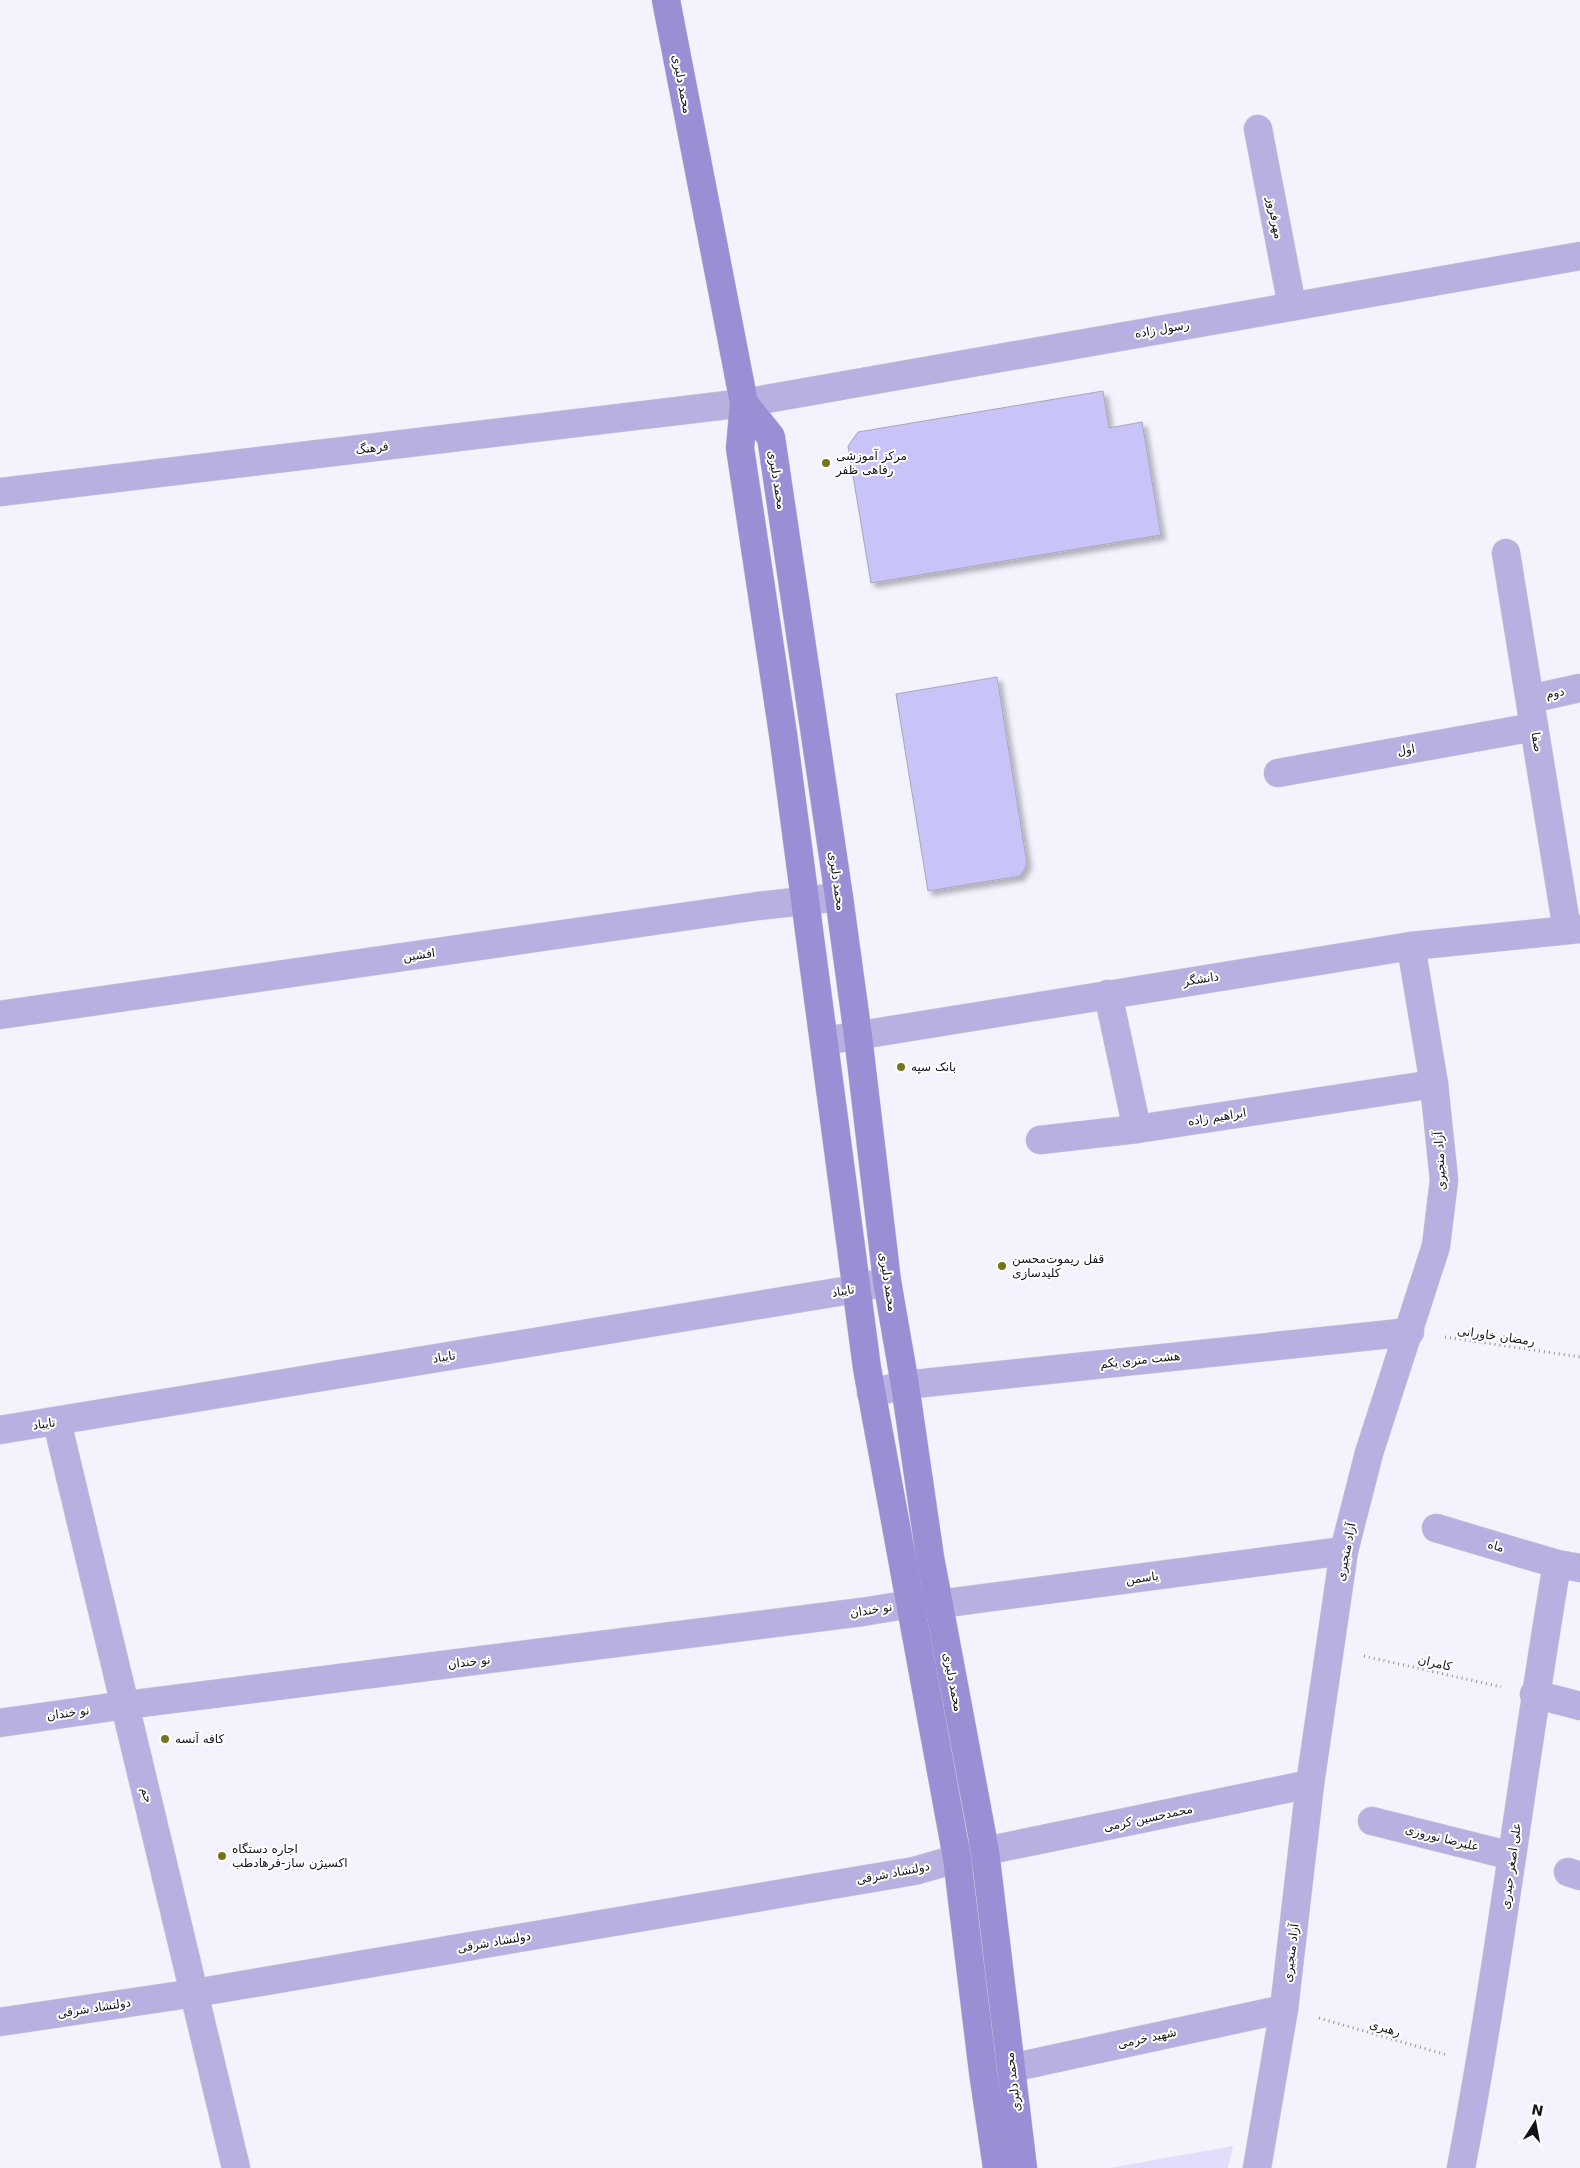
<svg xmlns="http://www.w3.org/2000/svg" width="1580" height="2168" font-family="'DejaVu Sans',Vazirmatn,sans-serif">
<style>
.green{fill:#e1defc}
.building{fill:#c9c4f7;stroke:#a8a6bf;filter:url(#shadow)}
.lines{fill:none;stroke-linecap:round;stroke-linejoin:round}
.minor-casing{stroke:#cfced9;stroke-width:29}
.tertiary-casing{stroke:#cfced9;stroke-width:29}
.secondary-casing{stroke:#cfced9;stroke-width:29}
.path{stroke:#93929c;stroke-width:3;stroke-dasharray:1 4;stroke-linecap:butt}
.minor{stroke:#b6b1e0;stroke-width:28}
.tertiary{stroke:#b6b1e0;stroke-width:28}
.secondary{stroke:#988fd4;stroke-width:28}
.poi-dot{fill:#74751a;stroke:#fff;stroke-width:2}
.labels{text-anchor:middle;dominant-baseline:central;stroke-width:4;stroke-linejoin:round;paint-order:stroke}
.street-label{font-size:12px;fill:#13121a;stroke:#fff}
.poi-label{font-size:12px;fill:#13121a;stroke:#fff;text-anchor:start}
</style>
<defs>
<filter id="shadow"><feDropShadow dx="4.5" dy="4.5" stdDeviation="2.5" flood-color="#0004"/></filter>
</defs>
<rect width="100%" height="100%" fill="#f3f2fd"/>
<polygon class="green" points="1233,2146 1228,2168 1109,2168"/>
<g class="building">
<polygon points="1103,391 1109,428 1142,422 1161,535 871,583 848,446 858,432"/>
<polygon points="997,677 1027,864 1020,876 928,891 896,694"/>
</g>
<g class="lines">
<defs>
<g id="minor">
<polyline points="1258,129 1292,306"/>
<polyline points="0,492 744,403 1580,256"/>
<polyline points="1506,553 1567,930"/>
<polyline points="1530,699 1580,688"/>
<polyline points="1278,773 1534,727"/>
<polyline points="1108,994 1137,1129"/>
<polyline points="0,1015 758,906 839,897"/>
<polyline points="1040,1140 1137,1129 1434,1084"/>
<polyline points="871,1393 905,1385 1410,1332"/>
<polyline points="57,1422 236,2168"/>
<polyline points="0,1430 856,1289 887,1281"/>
<polyline points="1436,1528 1557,1564 1580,1568"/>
<polyline points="1534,1694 1580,1706"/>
<polyline points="0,1723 126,1705 862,1612 911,1604 939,1604 1344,1551"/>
<polyline points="1372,1821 1512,1856"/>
<polyline points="1568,1872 1580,1876"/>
<polyline points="0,2022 195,1993 914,1871 985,1851 1310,1784"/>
<polyline points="1011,2068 1284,2009"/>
<polyline points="1257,2168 1284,2009 1310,1784 1344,1551 1369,1453 1436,1246 1444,1180 1434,1084 1411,946"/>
<path d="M1461,2168c38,-200 62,-403 96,-604"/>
</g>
<polyline id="tertiary" points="824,1041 1411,946 1580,929"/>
<g id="secondary">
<polyline points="666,0 744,403 740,448 783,734 867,1368 957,1858 983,2072 997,2168"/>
<polyline points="744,403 771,437 839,897 858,1036 887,1281 905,1385 930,1557 985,1851 1023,2168"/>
</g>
</defs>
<use href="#minor" class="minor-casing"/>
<use href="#tertiary" class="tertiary-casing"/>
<use href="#secondary" class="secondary-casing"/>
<g class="path">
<polyline points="1445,1337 1580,1357"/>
<polyline points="1364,1656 1501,1687"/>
<polyline points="1319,2018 1447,2055"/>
</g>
<use href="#minor" class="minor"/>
<use href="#tertiary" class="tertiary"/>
<use href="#secondary" class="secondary"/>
</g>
<g class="poi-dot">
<circle cx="826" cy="463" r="5"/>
<circle cx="901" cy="1067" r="5"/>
<circle cx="1002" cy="1266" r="5"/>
<circle cx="165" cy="1739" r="5"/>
<circle cx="222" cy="1856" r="5"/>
</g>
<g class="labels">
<g class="street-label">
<text transform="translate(682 84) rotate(79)">محمد دلیری</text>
<text transform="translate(1275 218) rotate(79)">مهرفروز</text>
<text transform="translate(1162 329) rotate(-10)">رسول زاده</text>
<text transform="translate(372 448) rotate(-7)">فرهنگ</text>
<text transform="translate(777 480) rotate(81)">محمد دلیری</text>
<text transform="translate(1555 693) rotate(-12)">دوم</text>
<text transform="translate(1537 742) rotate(81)">صفا</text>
<text transform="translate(1406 750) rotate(-10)">اول</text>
<text transform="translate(837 881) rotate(82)">محمد دلیری</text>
<text transform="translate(419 955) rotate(-8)">افشین</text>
<text transform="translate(1201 979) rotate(-9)">دانشگر</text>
<text transform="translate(1217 1117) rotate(-9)">ابراهیم زاده</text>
<text transform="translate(1440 1161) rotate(-93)">آزاد منجیری</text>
<text transform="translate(888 1282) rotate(81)">محمد دلیری</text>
<text transform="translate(843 1291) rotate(-10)">تایباد</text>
<text transform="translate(1496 1336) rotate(8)">رمضان خاورانی</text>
<text transform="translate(444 1357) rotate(-9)">تایباد</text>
<text transform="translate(1140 1360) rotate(-6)">هشت متری یکم</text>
<text transform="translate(44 1424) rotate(-8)">تایباد</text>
<text transform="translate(1496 1546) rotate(16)">ماه</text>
<text transform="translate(1346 1552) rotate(-79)">آزاد منجیری</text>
<text transform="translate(1142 1578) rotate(-8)">یاسمن</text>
<text transform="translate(871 1610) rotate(-9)">نو خندان</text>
<text transform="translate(469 1662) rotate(-7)">نو خندان</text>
<text transform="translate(1435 1663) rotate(13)">کامران</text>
<text transform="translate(953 1682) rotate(79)">محمد دلیری</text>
<text transform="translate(68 1713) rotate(-8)">نو خندان</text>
<text transform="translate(147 1795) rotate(77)">جم</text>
<text transform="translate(1148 1818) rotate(-12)">محمدحسین کرمی</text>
<text transform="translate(1442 1838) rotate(14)">علیرضا نوروزی</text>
<text transform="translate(1511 1866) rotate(-82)">علی اصغر حیدری</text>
<text transform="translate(893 1873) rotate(-11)">دولتشاد شرقی</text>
<text transform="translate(494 1942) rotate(-10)">دولتشاد شرقی</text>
<text transform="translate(1291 1953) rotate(-83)">آزاد منجیری</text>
<text transform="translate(94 2008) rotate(-9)">دولتشاد شرقی</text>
<text transform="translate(1385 2028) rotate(16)">رهبری</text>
<text transform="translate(1147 2038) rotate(-12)">شهید خرمی</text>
<text transform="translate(1013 2082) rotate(-97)">محمد دلیری</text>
</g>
<g class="poi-label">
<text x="836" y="456">مرکز آموزشی<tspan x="836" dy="14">رفاهی ظفر</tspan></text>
<text x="911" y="1067">بانک سپه</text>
<text x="1012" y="1259">قفل ریموت‌محسن<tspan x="1012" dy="14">کلیدسازی</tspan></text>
<text x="175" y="1739">کافه آنسه</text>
<text x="232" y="1849">اجاره دستگاه<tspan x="232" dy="14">اکسیژن ساز-فرهادطب</tspan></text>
</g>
</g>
<g transform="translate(1535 2123) rotate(11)" stroke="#ffffff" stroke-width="4" paint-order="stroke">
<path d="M0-4L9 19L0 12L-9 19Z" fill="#13121a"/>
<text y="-8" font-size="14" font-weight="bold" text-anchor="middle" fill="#13121a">N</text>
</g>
</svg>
